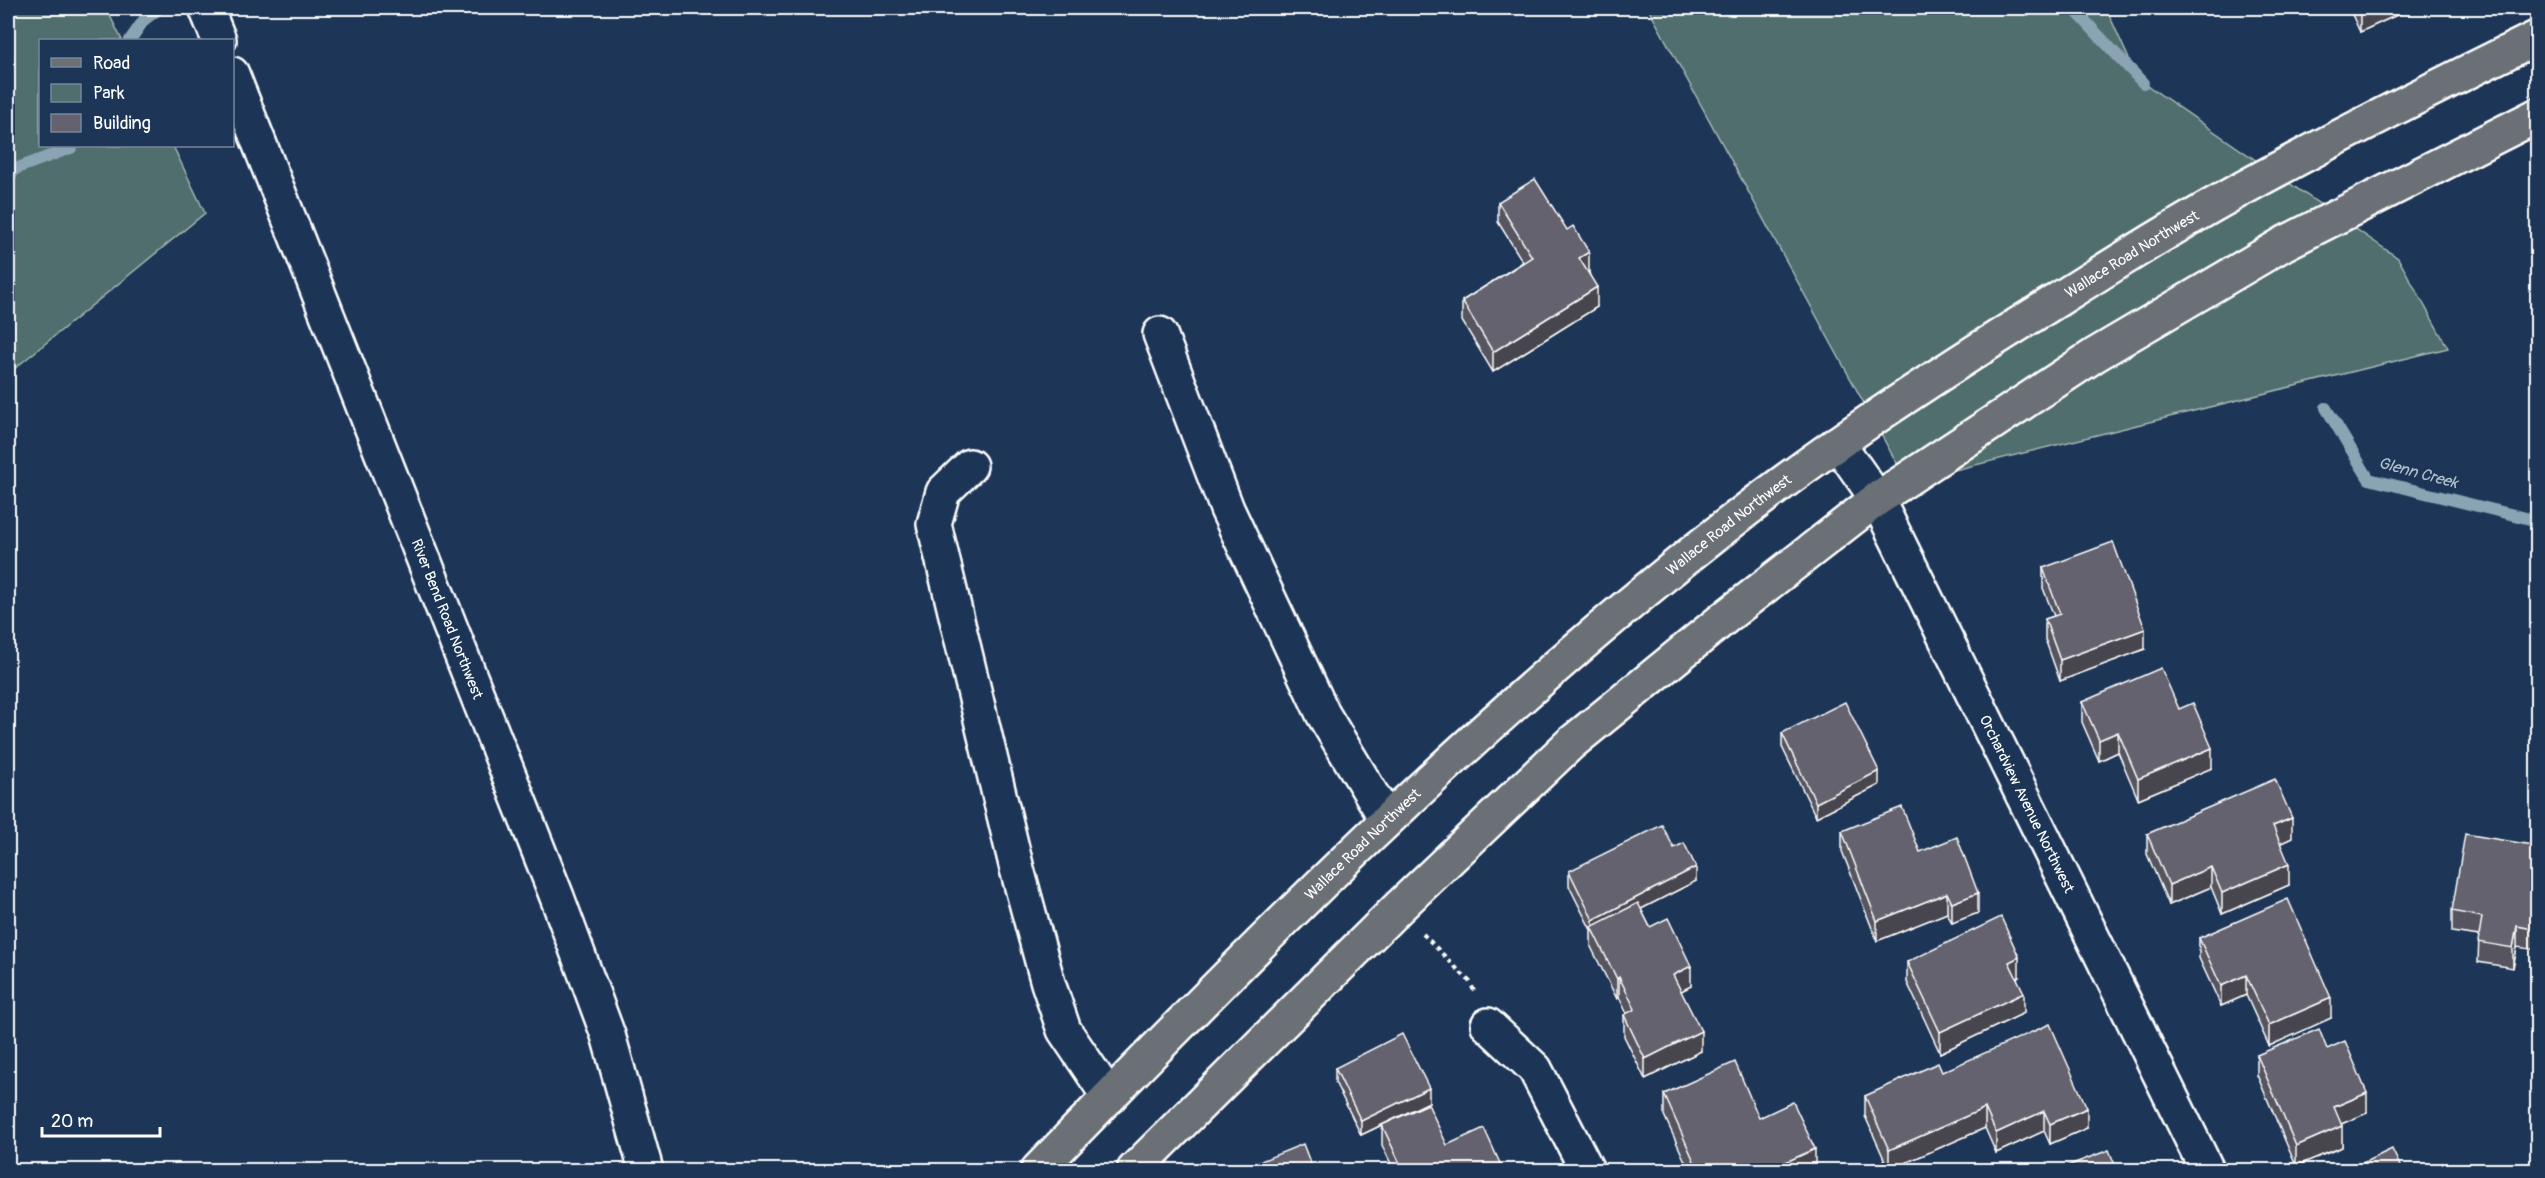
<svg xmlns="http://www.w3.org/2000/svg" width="2545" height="1178" font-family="Pangolin,sans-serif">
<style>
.green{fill:#506e6d;stroke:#a8b6b6;stroke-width:1.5}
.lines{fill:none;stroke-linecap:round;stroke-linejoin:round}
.stream{stroke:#8aa4b3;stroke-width:12}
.minor-casing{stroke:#fff;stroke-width:38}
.major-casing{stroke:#fff;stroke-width:38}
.path{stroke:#fff;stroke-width:4;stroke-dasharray:4.5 4.5;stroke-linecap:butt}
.minor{stroke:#1d3557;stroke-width:33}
.major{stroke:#6a7074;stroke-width:33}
.wall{fill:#56545f;stroke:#fff;stroke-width:1.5}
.shaded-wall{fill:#46454d;stroke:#fff;stroke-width:1.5}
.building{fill:#64626e;stroke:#fff;stroke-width:1.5}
.labels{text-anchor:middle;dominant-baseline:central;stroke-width:4.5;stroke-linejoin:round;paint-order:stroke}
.street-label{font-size:15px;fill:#fff;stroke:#1d3557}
.water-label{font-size:16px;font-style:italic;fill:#b1c3cc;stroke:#1d3557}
</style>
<rect width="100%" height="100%" fill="#1d3557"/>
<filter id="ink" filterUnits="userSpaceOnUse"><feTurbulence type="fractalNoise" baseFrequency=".0167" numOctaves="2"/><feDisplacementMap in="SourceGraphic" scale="12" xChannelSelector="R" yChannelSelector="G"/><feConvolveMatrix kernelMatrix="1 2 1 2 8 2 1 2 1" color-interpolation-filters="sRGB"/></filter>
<g filter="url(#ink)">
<g class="green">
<polygon points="8,8 106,8 122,40 40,40 40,146 173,146 205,213 8,374"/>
<polygon points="1648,8 2106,8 2138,79 2398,258 2448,348 1907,482"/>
</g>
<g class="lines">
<g class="stream">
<polyline points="2073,8 2143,83"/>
<polyline points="130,40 144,20 160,8"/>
<polyline points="8,179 15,169 71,148 71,146"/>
<polyline points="2326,408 2369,479 2538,521"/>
</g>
<defs>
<g id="minor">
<polyline points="206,8 219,40"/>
<path id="s1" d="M232,74l325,823 51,138 38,135"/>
<polyline points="1160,334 1227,509 1323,714 1387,820"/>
<path id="s2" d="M1838,443l39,56 330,671"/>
<polyline points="970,466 943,492 934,524 1017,869 1048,983 1064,1030 1109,1097"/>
<polyline points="1488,1025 1535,1069 1587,1170"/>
</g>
<g id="major">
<path id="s3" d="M1038,1170c216,-224 434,-444 679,-637 107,-85 221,-159 337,-231 67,-42 135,-85 204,-122 92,-50 186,-97 280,-143"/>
<polyline points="1134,1170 1398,908 1570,744 1728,615 1877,499 2095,355 2285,243 2538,115"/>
</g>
</defs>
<use href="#minor" class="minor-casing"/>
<use href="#major" class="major-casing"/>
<polyline class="path" points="1423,934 1470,982 1474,991"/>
<use href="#minor" class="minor"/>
<use href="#major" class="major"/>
</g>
<g class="wall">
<polygon points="2349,8 2412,8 2360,32"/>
<polygon points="1498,202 1589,272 1597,307 1493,372 1462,321 1462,301 1523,262 1498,222"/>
<polygon points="2043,568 2145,649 2060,681 2045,639 2045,619 2054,616 2043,588"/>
<polygon points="2082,702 2179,709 2212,768 2138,799 2118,752 2099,761 2082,722"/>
<polygon points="1782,733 1879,785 1816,817 1782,747"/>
<polygon points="1842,831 1920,852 1978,913 1952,923 1947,913 1877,941 1842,851"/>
<polygon points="2147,834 2292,838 2280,843 2289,885 2222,914 2211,887 2169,905 2147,854"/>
<polygon points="2538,846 2538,950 2517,947 2513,968 2478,962 2479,936 2452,932 2452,911"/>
<polygon points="1674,848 1696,881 1641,909 1650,927 1691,986 1681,991 1701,1051 1645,1079 1624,1036 1624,1015 1627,1014 1619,997 1617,999 1591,947 1591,930 1569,886 1569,871"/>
<polygon points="2199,938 2331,1018 2269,1046 2246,995 2221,1006 2199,958"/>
<polygon points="1907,962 2019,977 2017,978 2024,1013 1940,1053 1907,982"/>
<polygon points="2535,1002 2538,1002 2538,1027 2535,1016"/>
<polygon points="2327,1049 2367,1113 2341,1124 2342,1147 2296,1166 2257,1075 2257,1055"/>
<polygon points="1335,1068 1429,1102 1395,1119 1447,1145 1503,1170 1394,1170 1382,1145 1382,1125 1361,1135 1335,1082"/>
<polygon points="1942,1072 2087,1128 2050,1144 2044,1131 1996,1153 1985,1128 1889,1170 1865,1116 1865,1096"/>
<polygon points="1664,1094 1759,1118 1815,1170 1689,1170 1664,1115"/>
</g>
<g class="shaded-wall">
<polygon points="2368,8 2412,8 2360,32 2360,12"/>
<polygon points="1589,252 1589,272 1579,279 1579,258"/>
<polygon points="1597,287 1597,307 1493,372 1493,352"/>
<polygon points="2145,629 2145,649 2060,681 2060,660"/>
<polygon points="2118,732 2118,752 2099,761 2099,740"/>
<polygon points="2212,748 2212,768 2138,799 2138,779"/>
<polygon points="1879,771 1879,785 1816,817 1816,803"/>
<polygon points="2292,818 2292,838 2273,847 2273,826"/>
<polygon points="2289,864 2289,885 2222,914 2222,893"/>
<polygon points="1696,867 1696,881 1594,933 1593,931 1593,920"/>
<polygon points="2211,867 2211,887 2169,905 2169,885"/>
<polygon points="1947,893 1947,913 1877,941 1877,921"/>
<polygon points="1978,893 1978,913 1952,923 1952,903"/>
<polygon points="2517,926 2517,947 2513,968 2513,948"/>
<polygon points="2019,957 2019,977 2009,982 2009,962"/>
<polygon points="1691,966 1691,986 1673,995 1673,975"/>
<polygon points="2246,975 2246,995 2221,1006 2221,986"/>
<polygon points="1619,977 1619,997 1617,999 1617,979"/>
<polygon points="2024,993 2024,1013 1940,1053 1940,1032"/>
<polygon points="2331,998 2331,1018 2269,1046 2269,1025"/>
<polygon points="1701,1031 1701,1051 1645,1079 1645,1059"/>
<polygon points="1429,1088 1429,1102 1361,1135 1361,1121"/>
<polygon points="2367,1093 2367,1113 2334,1127 2334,1107"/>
<polygon points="1985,1108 1985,1128 1889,1170 1889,1150"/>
<polygon points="2087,1108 2087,1128 2050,1144 2050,1124"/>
<polygon points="2044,1111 2044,1131 1996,1153 1996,1133"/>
<polygon points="2342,1126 2342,1147 2296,1166 2296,1146"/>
<polygon points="1815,1149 1815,1170 1768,1170"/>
</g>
<g class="building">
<polygon points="2358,8 2368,8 2360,12"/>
<polygon points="1535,179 1567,230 1573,226 1589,252 1579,258 1597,287 1493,352 1462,301 1532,257 1498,202"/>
<polygon points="2113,542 2145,629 2060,660 2045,619 2060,614 2043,568"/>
<polygon points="2161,668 2179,709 2193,703 2212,748 2138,779 2118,732 2099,740 2082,702"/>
<polygon points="1845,702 1879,771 1816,803 1782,733"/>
<polygon points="2275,779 2292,818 2273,826 2289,864 2222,893 2211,867 2169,885 2147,834"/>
<polygon points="1902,807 1920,852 1957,837 1978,893 1952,903 1947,893 1877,921 1842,831"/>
<polygon points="1662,825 1674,848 1684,843 1696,867 1593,920 1569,871"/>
<polygon points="2465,834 2538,846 2538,930 2517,926 2513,948 2478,942 2482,917 2452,911"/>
<polygon points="2288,899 2331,998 2269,1025 2246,975 2221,986 2199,938"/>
<polygon points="1638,903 1650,927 1668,918 1691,966 1673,975 1701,1031 1645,1059 1624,1015 1635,1009 1619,977 1617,979 1591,927"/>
<polygon points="2001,917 2019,957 2009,962 2024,993 1940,1032 1907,962"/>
<polygon points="2050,1024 2087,1108 2050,1124 2044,1111 1996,1133 1985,1108 1889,1150 1865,1096 1938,1063 1942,1072"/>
<polygon points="2319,1029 2327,1049 2345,1041 2367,1093 2334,1107 2342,1126 2296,1146 2257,1055"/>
<polygon points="1402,1034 1429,1088 1361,1121 1335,1068"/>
<polygon points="1735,1062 1759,1118 1793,1102 1815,1149 1768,1170 1698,1170 1664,1094"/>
<polygon points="1428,1104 1447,1145 1484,1128 1503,1170 1403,1170 1382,1125"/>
<polygon points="1303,1144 1313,1170 1239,1170"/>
<polygon points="2392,1149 2402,1170 2348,1170"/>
<polygon points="2109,1150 2117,1170 2068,1170 2067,1166"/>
</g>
</g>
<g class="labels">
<g class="street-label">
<text stroke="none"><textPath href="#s3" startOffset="1432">Wallace Road Northwest</textPath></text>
<text stroke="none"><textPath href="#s3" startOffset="946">Wallace Road Northwest</textPath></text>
<text stroke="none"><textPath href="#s1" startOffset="586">River Bend Road Northwest</textPath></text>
<text stroke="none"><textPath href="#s2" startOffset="408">Orchardview Avenue Northwest</textPath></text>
<text stroke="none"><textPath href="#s3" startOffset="460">Wallace Road Northwest</textPath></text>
</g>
<g class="water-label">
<text transform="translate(2418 473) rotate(15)">Glenn Creek</text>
</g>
</g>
<rect width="2545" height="1178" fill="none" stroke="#1d3557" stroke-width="30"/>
<rect x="15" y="15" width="2515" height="1148" fill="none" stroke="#fff" stroke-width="2" filter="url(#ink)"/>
<rect x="39" y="39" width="195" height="108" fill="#1d3557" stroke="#77869a" stroke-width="1.5"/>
<rect x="51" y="58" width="30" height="9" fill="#6a7074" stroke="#77869a" stroke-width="1.5"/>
<text x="93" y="69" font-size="18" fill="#ffffff">Road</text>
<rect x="51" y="84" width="30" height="18" fill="#506e6d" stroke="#77869a" stroke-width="1.5"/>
<text x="93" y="99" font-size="18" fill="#ffffff">Park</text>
<rect x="51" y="114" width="30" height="18" fill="#64626e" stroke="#77869a" stroke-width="1.5"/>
<text x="93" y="129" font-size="18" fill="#ffffff">Building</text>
<path d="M42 1127v9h118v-9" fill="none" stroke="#ffffff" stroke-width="3"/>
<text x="51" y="1127" font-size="18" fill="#ffffff" stroke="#1d3557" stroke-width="4.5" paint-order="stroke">20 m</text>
</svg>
